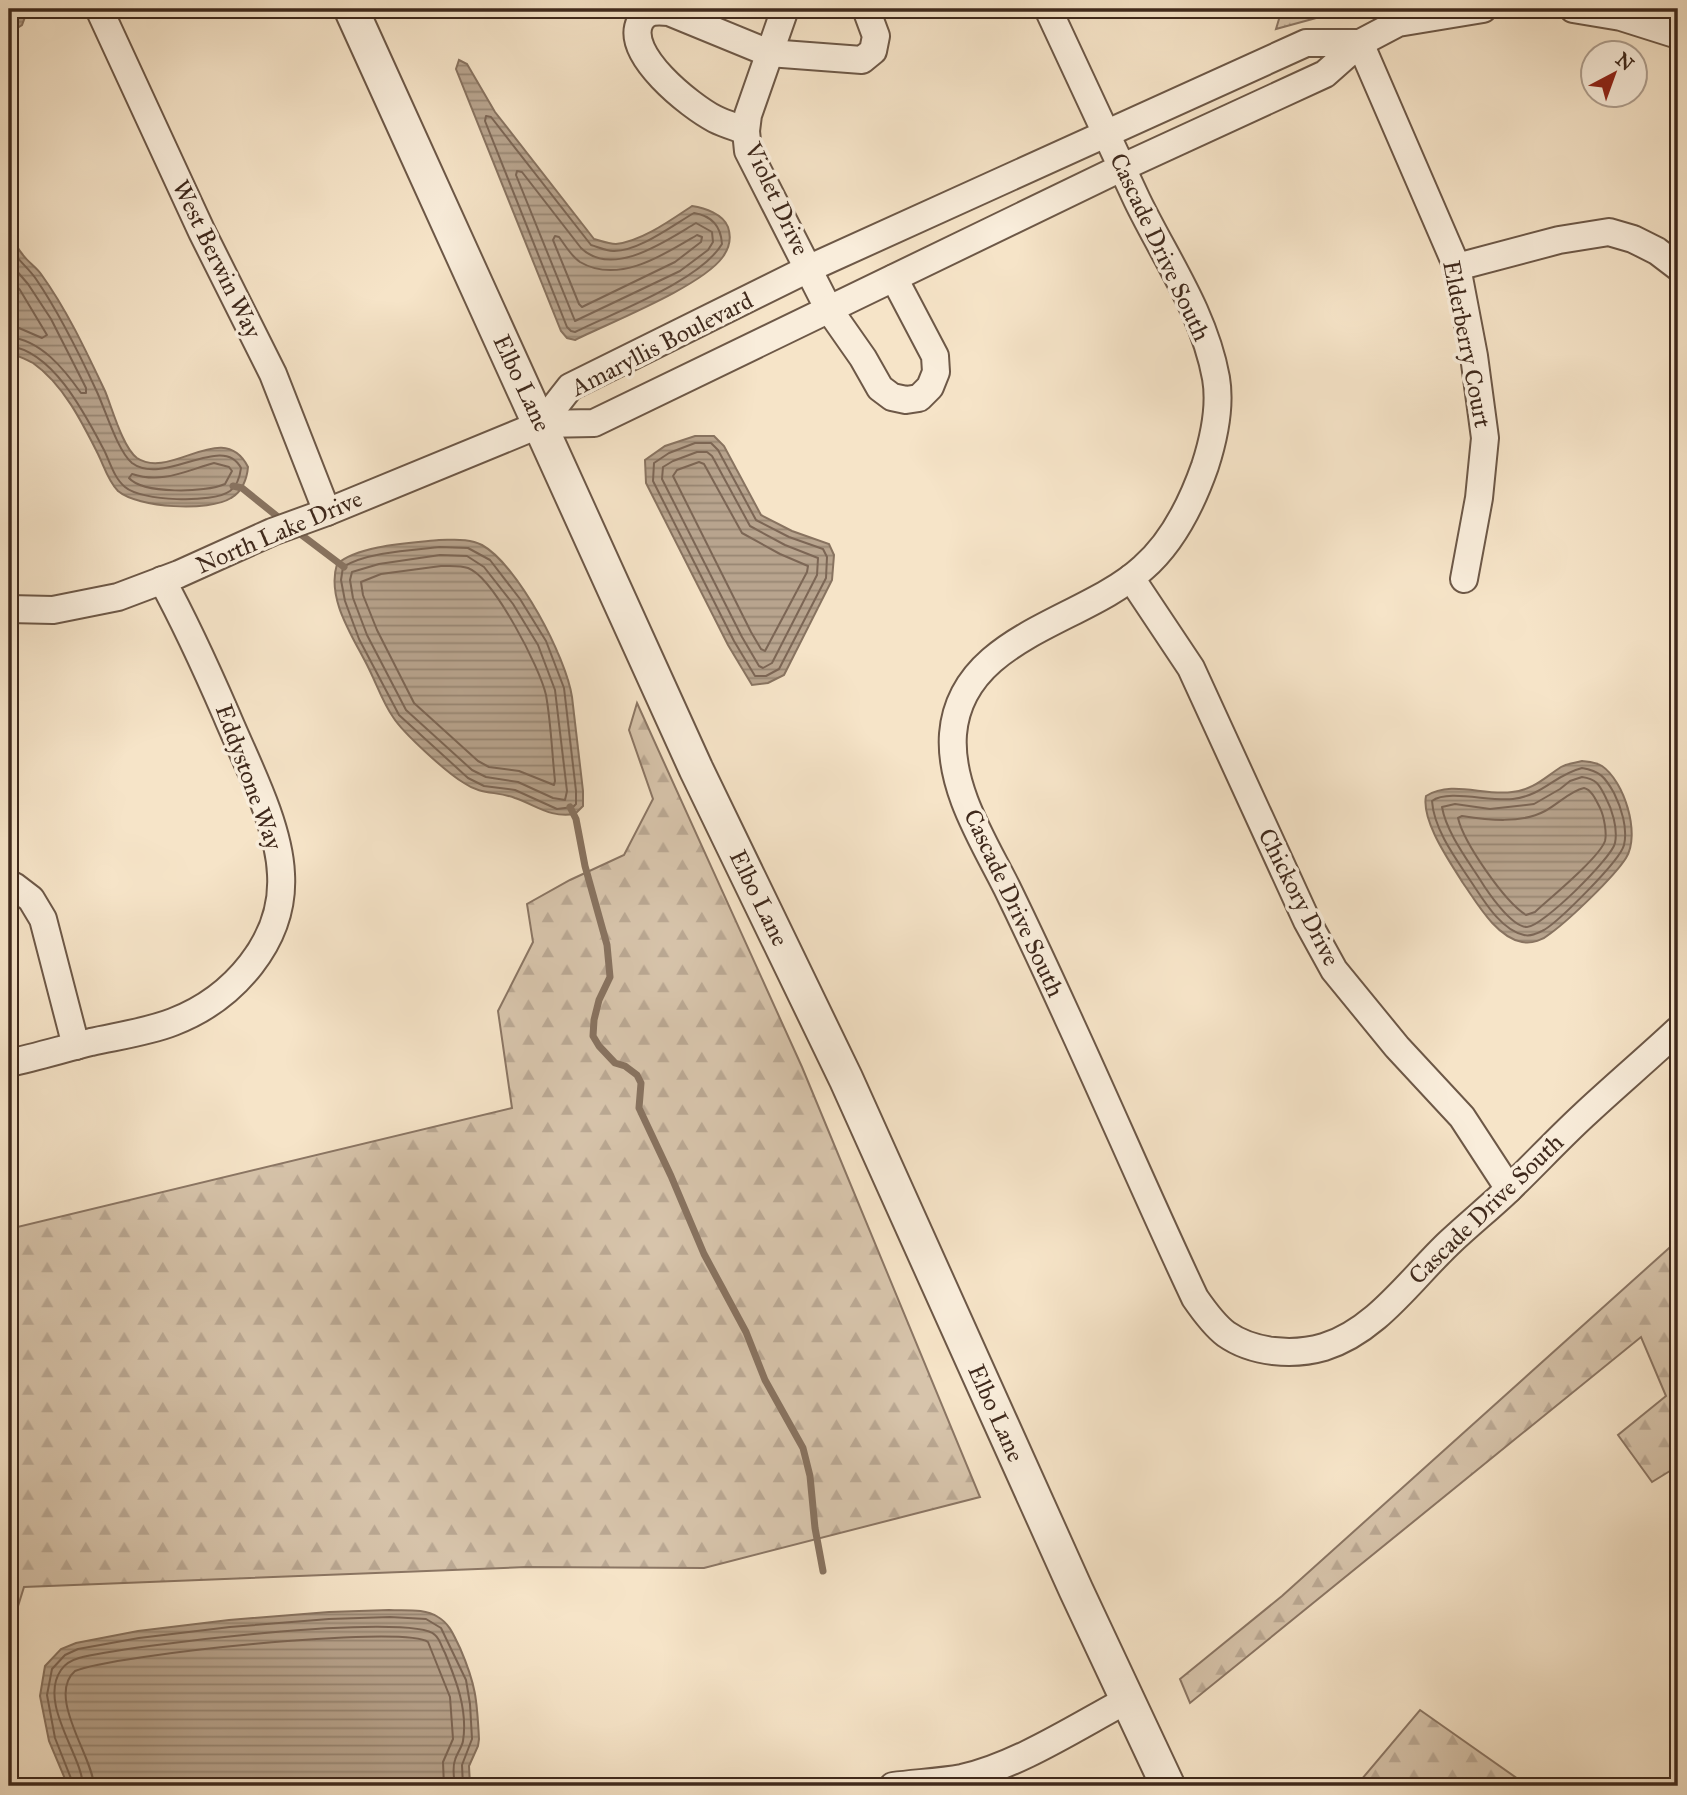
<svg xmlns="http://www.w3.org/2000/svg" width="1687" height="1795" font-family="'IM FELL Great Primer',serif">
<style>
.forest{fill:url(#forest-firs);stroke:#8b7664;stroke-width:2}
.park{fill:url(#park-tufts);stroke:#8b7664;stroke-width:2}
.water{fill:url(#water-rules);stroke:#887360;stroke-width:2}
.lines{fill:none;stroke-linecap:round;stroke-linejoin:round}
.shore{stroke:#7c6655;stroke-width:2}
.stream{stroke:#887360;stroke-width:7}
.minor-casing{stroke:#6d5847;stroke-width:30}
.tertiary-casing{stroke:#6d5847;stroke-width:37}
.minor{stroke:#f9eddb;stroke-width:26}
.tertiary{stroke:#f9eddb;stroke-width:33}
.labels{text-anchor:middle;dominant-baseline:central;stroke-width:7;stroke-linejoin:round;paint-order:stroke}
.street-label{font-size:24px;fill:#3f291c;stroke:#f9eddb}
</style>
<defs>
<pattern id="forest-firs" width="22" height="20" patternUnits="userSpaceOnUse" patternTransform="scale(1.75)"><rect width="22" height="20" fill="#d7c4ab"/><path d="M5 1l3.5 6h-7zM16 11l3.5 6h-7z" fill="#baa893"/></pattern>
<pattern id="park-tufts" width="24" height="20" patternUnits="userSpaceOnUse" patternTransform="scale(1.75)"><rect width="24" height="20" fill="#d7c4ab"/><path d="M3 7l-1-3M5 7V3M7 7l1-3M15 17l-1-3M17 17v-4M19 17l1-3" fill="none" stroke="#baa893"/></pattern>
<pattern id="water-rules" width="6" height="5" patternUnits="userSpaceOnUse" patternTransform="scale(1.75)"><rect width="6" height="5" fill="#b8a48e"/><path d="M0 2.5h6" fill="none" stroke="#978673"/></pattern>
</defs>
<rect width="100%" height="100%" fill="#f6e4c8"/>
<filter id="stains"><feTurbulence type="fractalNoise" baseFrequency=".00286" numOctaves="4"/><feColorMatrix values="0 0 0 0 .2 0 0 0 0 .09 0 0 0 0 .02 0 0 0 .5 -.17"/></filter>
<radialGradient id="worn" r=".72"><stop offset=".6" stop-color="#630" stop-opacity="0"/><stop offset="1" stop-color="#630" stop-opacity=".3"/></radialGradient>
<g class="forest">
<polygon points="637,703 802,1067 980,1497 704,1568 526,1567 24,1587 9,1635 9,1229 512,1108 498,1011 533,942 527,904 570,880 624,855 653,799 629,730"/>
<polygon points="1678,1240 1678,1466 1652,1482 1618,1435 1666,1396 1641,1337 1190,1703 1180,1679 1282,1596"/>
<polygon points="1420,1710 1528,1786 1356,1786"/>
</g>
<polygon class="park" points="1282,9 1349,9 1276,29"/>
<g class="water">
<polygon points="9,9 28,9 22,25 9,33"/>
<path d="M459,60l8,4 28,48 99,127c7,2 15,5 22,5 26,-3 55,-24 76,-38 13,2 31,8 36,21 4,12 1,22 -6,31 -22,29 -111,64 -147,82l-8,-2 -6,-7 -105,-262z"/>
<path d="M9,232c4,8 8,16 14,23 5,7 13,12 18,19 26,36 45,77 64,117 7,17 18,57 32,67 34,23 86,-40 111,9 -1,12 -6,25 -17,31 -22,14 -93,10 -113,-7 -10,-10 -14,-25 -20,-37 -16,-32 -35,-70 -65,-91 -7,-4 -16,-7 -24,-11z"/>
<polygon points="695,436 714,436 724,446 761,515 792,531 829,544 834,555 832,580 784,675 768,683 752,685 728,645 646,483 645,460 665,446"/>
<path d="M439,540c15,0 30,-2 43,5 36,20 84,112 90,152l11,94v15l-8,8c-25,4 -37,-8 -60,-16 -18,-7 -34,-3 -51,-15 -17,-10 -61,-50 -71,-66 -10,-14 -16,-32 -24,-48 -15,-31 -43,-69 -32,-105 22,-19 74,-21 102,-24z"/>
<path d="M1582,761c7,1 14,1 20,5 22,15 39,68 24,92 -12,19 -56,61 -75,75 -8,7 -19,11 -29,9 -26,-5 -45,-39 -59,-59 -13,-21 -42,-62 -37,-87 26,-16 57,0 86,-4 21,-2 32,-14 49,-25 5,-3 14,-4 21,-6z"/>
<path d="M389,1610c16,1 35,-2 49,7 12,7 16,19 22,31 16,37 17,52 19,91l-1,7 -9,20 1,20h-402l-19,-45 -9,-45 5,-30 16,-17 15,-6 62,-12 91,-11 100,-8z"/>
</g>
<g class="lines">
<g class="shore">
<path d="M486,116l5,1 100,128c7,2 15,6 22,6 25,1 60,-26 81,-38 19,3 27,14 28,31 -22,37 -107,68 -147,88l-4,-1 -4,-4 -82,-206z"/>
<path d="M517,171l5,1 59,76c32,31 86,-8 115,-25l16,9 1,10 -5,8 -28,21 -105,50 -59,-146z"/>
<path d="M697,235l5,2 -1,5 -26,20 -93,45 -3,-3 -26,-64 2,-4 4,1c6,8 12,19 21,25 39,23 85,-8 117,-27z"/>
<path d="M9,246c7,13 19,21 27,33 24,35 43,74 61,113 8,17 21,60 35,71 32,24 91,-31 109,5 -1,8 -4,18 -11,23 -18,13 -89,10 -105,-4 -11,-9 -15,-25 -21,-37 -19,-36 -51,-99 -95,-104"/>
<path d="M9,262l19,22 23,35 35,69v5h-5c-17,-24 -40,-53 -72,-56"/>
<polyline points="9,278 20,290 47,335 42,338 19,328 9,327"/>
<polygon points="695,443 711,443 718,450 756,520 789,537 823,549 827,557 826,578 779,669 766,676 755,676 734,641 653,481 654,463 669,453"/>
<polygon points="697,452 707,452 712,456 750,526 785,545 818,558 817,575 772,663 763,668 759,666 742,637 662,479 663,467 673,461"/>
<polygon points="699,462 704,464 742,533 780,554 808,566 807,572 765,651 761,649 751,632 673,476 677,470"/>
<path d="M214,463l15,4 3,4 -7,13c-20,9 -82,10 -96,-6l3,-4c30,10 53,-3 82,-11z"/>
<path d="M440,547l28,1 22,12 30,39 26,42 18,47 12,103v13l-3,3 -16,2 -42,-19 -31,-4 -16,-8 -69,-63 -40,-76 -14,-38 -4,-21 2,-13c23,-15 70,-17 97,-20z"/>
<polygon points="440,555 467,556 484,567 513,604 538,645 555,690 567,791 565,800 553,798 518,782 486,777 472,770 406,710 367,635 353,598 350,580 352,572 379,564"/>
<path d="M441,566c8,0 19,-1 27,2 26,10 72,100 78,127 5,28 6,58 9,86l-1,4 -35,-14 -30,-4 -11,-6 -64,-58 -37,-73 -14,-35 -2,-13 20,-8z"/>
<path d="M1582,768c18,3 23,9 32,25 7,14 14,35 10,52 -4,16 -65,76 -80,85 -6,3 -13,7 -20,5 -23,-5 -40,-34 -52,-52 -16,-24 -38,-53 -40,-82 16,-12 58,1 81,-2 31,-4 41,-24 69,-31z"/>
<path d="M1582,777c14,2 17,7 23,19 7,13 13,32 10,47 -3,15 -73,84 -88,84 -16,0 -40,-36 -48,-49 -13,-20 -33,-47 -37,-71l13,-3 35,5 44,-5 26,-15 10,-8z"/>
<path d="M1584,788c8,2 12,12 16,20 4,8 7,25 5,33 -6,17 -55,57 -70,71l-9,3c-22,-14 -62,-72 -68,-97l4,-2c26,4 59,8 83,-5 13,-7 25,-20 39,-23z"/>
<polyline points="74,1786 55,1738 47,1695 52,1669 65,1655 78,1649 139,1638 230,1627 329,1619 390,1617 426,1619 441,1628 466,1680 470,1704 472,1739 462,1765 463,1786"/>
<path d="M83,1786c-1,-31 -45,-83 -22,-116 4,-6 11,-10 18,-12 42,-12 334,-47 356,-23 5,4 7,13 10,18 11,27 23,57 18,88 -1,6 -6,12 -8,19 -3,8 -1,18 0,26"/>
<path d="M94,1786c-1,-29 -48,-90 -19,-115 36,-16 328,-47 353,-29l22,55 3,42 -10,23 1,24"/>
</g>
<g class="stream">
<polyline points="233,486 242,488 283,521"/>
<polyline points="295,530 344,567"/>
<polyline points="570,807 576,819 585,866 607,945 610,977 599,1000 594,1020 593,1036 599,1046 615,1063 625,1066 637,1075 641,1083 639,1108 671,1176 704,1254 746,1332 765,1380 803,1448 810,1476 815,1528 823,1571"/>
</g>
<defs>
<g id="minor">
<polyline points="99,9 202,232 273,374 327,512"/>
<polyline points="785,9 748,115 746,131 748,151 828,308 863,358 880,388 892,397 906,400 919,398 930,387 936,372 935,356 894,278"/>
<path d="M1048,9c30,63 59,127 89,191 28,58 67,112 79,178 5,29 -2,60 -11,88 -13,37 -32,76 -62,102 -60,55 -182,68 -190,166 -4,54 31,108 54,154 21,43 41,86 61,130 43,93 83,187 127,280 9,13 19,27 31,36 27,19 67,22 98,13 52,-16 87,-68 125,-104 19,-18 40,-35 59,-53 26,-25 50,-51 76,-75 31,-29 63,-56 94,-85"/>
<polyline points="1573,9 1621,17 1678,35"/>
<polyline points="1360,43 1457,267 1474,356 1485,438 1479,498 1464,579"/>
<path d="M746,131c-10,-4 -21,-7 -31,-12 -25,-13 -91,-65 -75,-97 6,-12 17,-11 29,-10l100,41 93,7 11,-9 3,-15 -10,-27"/>
<polyline points="1457,267 1559,240 1609,232 1633,239 1657,251 1678,267"/>
<polyline points="541,424 570,387 810,268 1306,43 1360,43"/>
<polyline points="1131,578 1191,668 1307,921 1334,970 1397,1047 1462,1117 1509,1189"/>
<polyline points="9,609 53,610 118,597 179,574 272,532 327,512 541,424 594,423 1123,167 1325,74 1360,43 1398,23 1483,9"/>
<polyline points="9,886 14,886 31,899 43,919 76,1046"/>
<path d="M9,1063c27,-6 54,-14 82,-21 27,-6 56,-10 82,-20 60,-23 112,-81 108,-148 -2,-51 -36,-114 -55,-160 -20,-46 -40,-90 -64,-134"/>
<path d="M893,1786c23,-3 47,-4 69,-8 55,-12 116,-52 165,-78"/>
</g>
<polyline id="tertiary" points="351,9 696,769 846,1079 1076,1590 1168,1786"/>
</defs>
<use href="#minor" class="minor-casing"/>
<use href="#tertiary" class="tertiary-casing"/>
<use href="#minor" class="minor"/>
<use href="#tertiary" class="tertiary"/>
</g>
<g class="labels">
<g class="street-label">
<text transform="translate(777 199) rotate(65)">Violet Drive</text>
<text transform="translate(1160 247) rotate(65)">Cascade Drive South</text>
<text transform="translate(217 259) rotate(64)">West Berwin Way</text>
<text transform="translate(662 344) rotate(-27)">Amaryllis Boulevard</text>
<text transform="translate(1467 344) rotate(79)">Elderberry Court</text>
<text transform="translate(522 383) rotate(65)">Elbo Lane</text>
<text transform="translate(279 532) rotate(-23)">North Lake Drive</text>
<text transform="translate(249 777) rotate(70)">Eddystone Way</text>
<text transform="translate(1299 897) rotate(63)">Chickory Drive</text>
<text transform="translate(759 898) rotate(64)">Elbo Lane</text>
<text transform="translate(1014 903) rotate(65)">Cascade Drive South</text>
<text transform="translate(1486 1209) rotate(-44)">Cascade Drive South</text>
<text transform="translate(996 1413) rotate(66)">Elbo Lane</text>
</g>
</g>
<rect width="1687" height="1795" fill="none" stroke="#f6e4c8" stroke-width="35"/>
<rect x="10" y="10" width="1666" height="1774" fill="none" stroke="#3f291c" stroke-width="3.5"/>
<rect x="18" y="18" width="1652" height="1760" fill="none" stroke="#3f291c" stroke-width="2"/>
<g transform="translate(1614 74) rotate(41)"><circle r="33" fill="#f9eddb" stroke="#af9f8f" stroke-width="2"/>
<path d="M0-5L12 26L0 18L-12 26Z" fill="#8f2418"/>
<text y="-10" font-size="19" font-weight="bold" text-anchor="middle" fill="#3f291c">N</text>
</g>
<rect width="100%" height="100%" filter="url(#stains)"/>
<rect width="100%" height="100%" fill="url(#worn)"/>
</svg>
